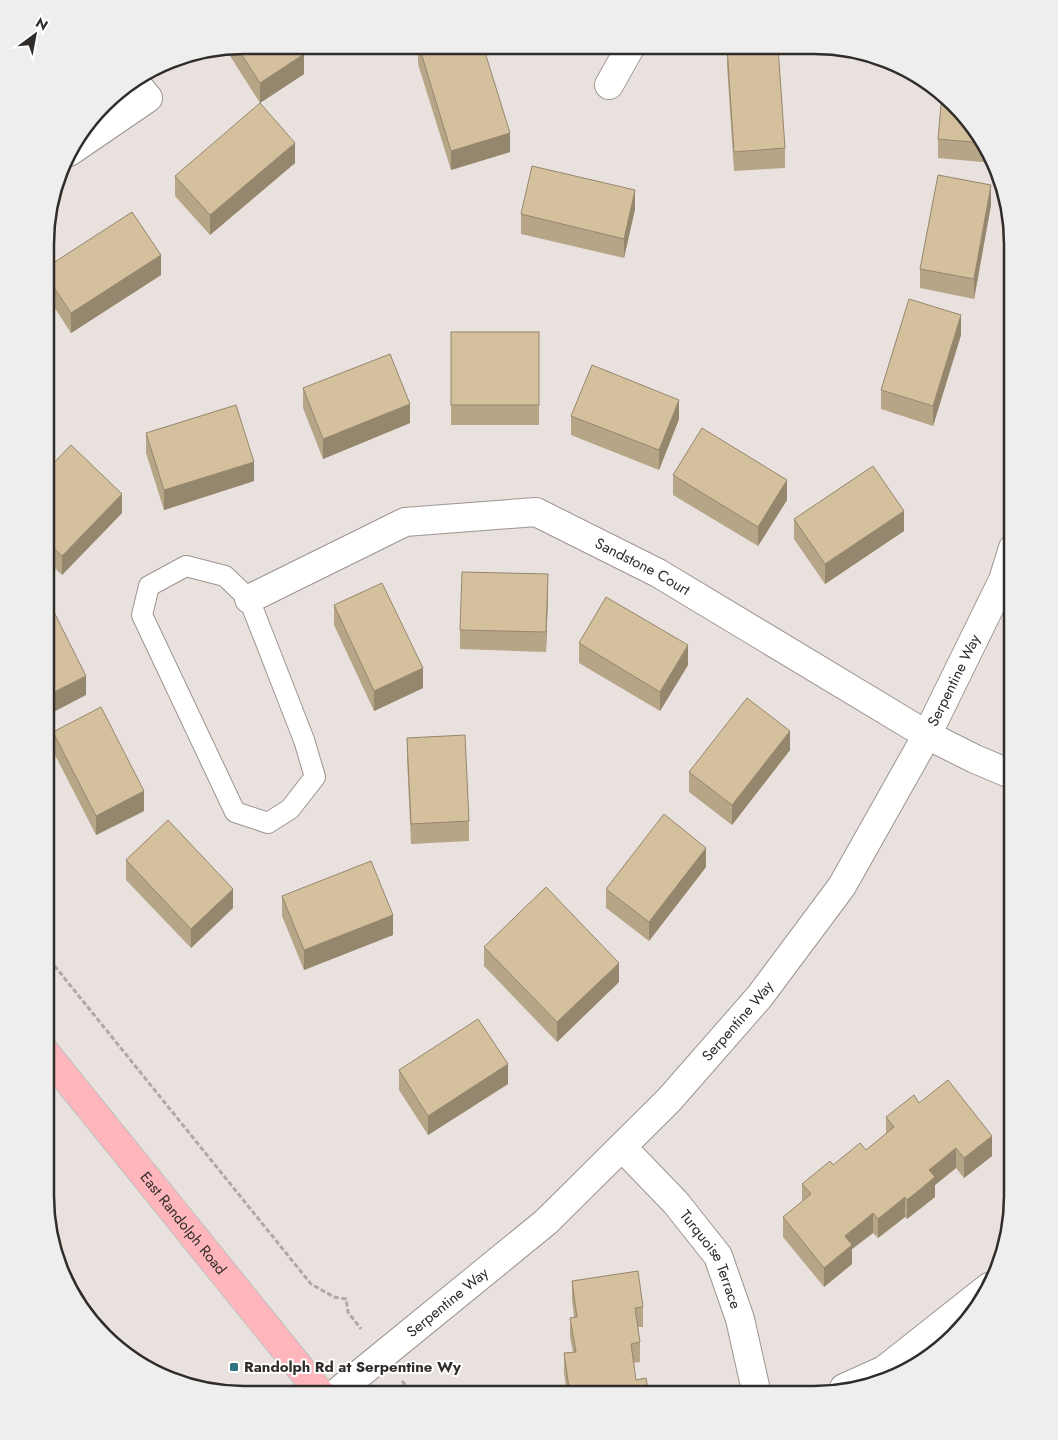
<svg xmlns="http://www.w3.org/2000/svg" width="1058" height="1440" font-family="Jost,sans-serif">
<style>
.lines{fill:none;stroke-linecap:round;stroke-linejoin:round}
.lane-casing{stroke:#9c9591;stroke-width:22}
.street-casing{stroke:#9c9591;stroke-width:30}
.primary-casing{stroke:#c1c0bf;stroke-width:30}
.path{stroke:#afa9a6;stroke-width:3;stroke-dasharray:5 2.5;stroke-linecap:butt}
.lane{stroke:#fff;stroke-width:20}
.street{stroke:#fff;stroke-width:28}
.primary{stroke:#feb5bb;stroke-width:28}
.wall{fill:#b7a587}
.shaded-wall{fill:#95866e}
.building{fill:#d5c09d;stroke:#95866e}
.poi-dot{fill:#2f7682;stroke:#fff;stroke-width:2}
.labels{text-anchor:middle;dominant-baseline:central;stroke-width:4;stroke-linejoin:round;paint-order:stroke}
.street-label{font-size:15px;fill:#2f2c2a;stroke:#fff}
.poi-label{font-size:15px;font-weight:bold;fill:#2f2c2a;stroke:#fff;text-anchor:start}
.rim{fill:none;stroke:#2f2c2a;stroke-width:2.5}
</style>
<rect width="100%" height="100%" fill="#e9e1dd"/>
<g class="lines">
<defs>
<polygon id="lane" points="186,566 225,576 249,599 304,740 315,777 290,809 268,823 235,812 142,615 149,586"/>
<g id="street">
<polyline points="609,85 631,46"/>
<polyline points="69,152 148,98 135,82"/>
<path id="s1" d="M249,599l156,-77 131,-10 122,61 269,162 48,24 38,16"/>
<path id="s2" d="M622,1147l54,56 42,53 22,63 17,76"/>
<polyline points="844,1388 884,1370 989,1287"/>
<path id="s3" d="M335,1394l211,-172 123,-122 91,-104 82,-110 85,-151 76,-155 10,-32"/>
</g>
<g id="primary">
<path id="s4" d="M45,1052l276,342"/>
</g>
</defs>
<use href="#lane" class="lane-casing"/>
<use href="#street" class="street-casing"/>
<use href="#primary" class="primary-casing"/>
<g class="path">
<polyline points="45,954 311,1284 334,1297 346,1299 348,1312 361,1329"/>
<polyline points="402,1381 413,1394"/>
</g>
<use href="#lane" class="lane"/>
<use href="#street" class="street"/>
<use href="#primary" class="primary"/>
</g>
<g class="wall">
<polygon points="244,45 304,74 260,103 225,48"/>
<polygon points="418,46 483,46 510,152 451,170 418,64"/>
<polygon points="727,47 785,148 785,168 734,171 727,66"/>
<polygon points="964,113 992,156 993,163 938,158 938,139"/>
<polygon points="295,163 210,235 175,196 175,176"/>
<polygon points="991,205 974,299 920,288 920,269"/>
<polygon points="635,209 624,258 521,234 521,214"/>
<polygon points="47,267 161,275 71,333 47,296"/>
<rect x="451" y="332" width="88" height="93"/>
<polygon points="961,335 933,426 881,409 881,390"/>
<polygon points="303,388 410,423 323,459 303,408"/>
<polygon points="571,416 679,419 659,470 571,435"/>
<polygon points="146,433 254,481 164,510 146,453"/>
<polygon points="46,471 122,513 62,575 46,560"/>
<polygon points="673,475 787,500 758,546 673,495"/>
<polygon points="794,519 904,531 825,584 794,539"/>
<polygon points="548,593 546,652 460,649 460,630"/>
<polygon points="334,605 423,688 374,711 334,625"/>
<polygon points="579,643 688,665 660,711 579,663"/>
<polygon points="53,732 144,811 96,835 53,751"/>
<polygon points="407,738 469,821 469,841 411,844 407,758"/>
<polygon points="790,750 732,825 689,792 689,772"/>
<polygon points="126,860 233,908 191,948 126,880"/>
<polygon points="706,867 649,941 606,908 606,889"/>
<polygon points="282,896 393,935 304,970 282,916"/>
<polygon points="484,947 619,982 557,1042 484,966"/>
<polygon points="399,1070 508,1084 428,1135 399,1090"/>
<polygon points="919,1103 992,1156 964,1178 956,1168 935,1185 935,1197 907,1219 905,1217 878,1238 873,1233 852,1249 852,1264 824,1287 783,1237 783,1217 802,1202 802,1184 833,1165 866,1150 886,1134 886,1117"/>
<polygon points="572,1281 643,1307 643,1327 638,1327 640,1342 640,1362 633,1363 636,1380 649,1395 567,1394 564,1373 564,1353 573,1352 570,1337 570,1318 574,1317 572,1300"/>
</g>
<g class="shaded-wall">
<polygon points="304,54 304,74 260,103 260,83"/>
<polygon points="510,133 510,152 451,170 451,151"/>
<polygon points="295,143 295,163 210,235 210,215"/>
<polygon points="991,185 991,205 974,299 974,279"/>
<polygon points="635,190 635,209 624,258 624,239"/>
<polygon points="161,255 161,275 71,333 71,313"/>
<polygon points="961,315 961,335 933,426 933,406"/>
<polygon points="679,400 679,419 659,470 659,450"/>
<polygon points="410,404 410,423 323,459 323,439"/>
<polygon points="254,462 254,481 164,510 164,490"/>
<polygon points="787,480 787,500 758,546 758,527"/>
<polygon points="122,494 122,513 62,575 62,556"/>
<polygon points="904,511 904,531 825,584 825,564"/>
<polygon points="548,574 548,593 546,652 546,632"/>
<polygon points="688,645 688,665 660,711 660,692"/>
<polygon points="423,668 423,688 374,711 374,691"/>
<polygon points="86,676 86,695 46,716 46,696"/>
<polygon points="790,731 790,750 732,825 732,805"/>
<polygon points="144,791 144,811 96,835 96,816"/>
<polygon points="706,848 706,867 649,941 649,922"/>
<polygon points="233,889 233,908 191,948 191,929"/>
<polygon points="393,915 393,935 304,970 304,950"/>
<polygon points="619,963 619,982 557,1042 557,1022"/>
<polygon points="508,1064 508,1084 428,1135 428,1116"/>
<polygon points="992,1136 992,1156 964,1178 964,1158"/>
<polygon points="956,1148 956,1168 935,1185 935,1197 907,1219 907,1200 929,1170"/>
<polygon points="905,1197 905,1217 878,1238 878,1219"/>
<polygon points="873,1213 873,1233 852,1249 852,1264 824,1287 824,1268 845,1236"/>
</g>
<g class="building">
<polygon points="244,45 298,45 304,54 260,83 236,46"/>
<polygon points="419,46 483,46 510,133 451,151"/>
<polygon points="727,47 778,47 785,148 734,152"/>
<polygon points="942,94 964,113 984,143 938,139"/>
<polygon points="260,103 295,143 210,215 175,176"/>
<polygon points="532,166 635,190 624,239 521,214"/>
<polygon points="938,175 991,185 974,279 920,269"/>
<polygon points="132,212 161,255 71,313 47,277 47,267"/>
<polygon points="909,299 961,315 933,406 881,390"/>
<rect x="451" y="332" width="88" height="73"/>
<polygon points="390,354 410,404 323,439 303,388"/>
<polygon points="592,365 679,400 659,450 571,416"/>
<polygon points="236,405 254,462 164,490 146,433"/>
<polygon points="702,428 787,480 758,527 673,475"/>
<polygon points="71,445 122,494 62,556 46,541 46,471"/>
<polygon points="873,466 904,511 825,564 794,519"/>
<polygon points="462,572 548,574 546,632 460,630"/>
<polygon points="382,583 423,668 374,691 334,605"/>
<polygon points="46,596 86,676 46,696"/>
<polygon points="606,597 688,645 660,692 579,643"/>
<polygon points="747,698 790,731 732,805 689,772"/>
<polygon points="101,707 144,791 96,816 53,732"/>
<polygon points="465,735 469,821 411,824 407,738"/>
<polygon points="664,814 706,848 649,922 606,889"/>
<polygon points="168,820 233,889 191,929 126,860"/>
<polygon points="371,861 393,915 304,950 282,896"/>
<polygon points="546,887 619,963 557,1022 484,947"/>
<polygon points="478,1019 508,1064 428,1116 399,1070"/>
<polygon points="948,1080 992,1136 964,1158 956,1148 929,1170 935,1177 907,1200 905,1197 878,1219 873,1213 845,1236 852,1245 824,1268 783,1217 811,1194 802,1184 830,1161 833,1165 860,1143 866,1150 894,1127 886,1117 914,1095 919,1103"/>
<polygon points="638,1271 643,1307 635,1308 640,1342 631,1344 636,1380 646,1378 649,1395 583,1394 582,1387 569,1388 564,1353 576,1352 570,1318 577,1317 572,1281"/>
</g>
<rect class="poi-dot" x="229" y="1362" width="10" height="10" rx="2.5"/>
<g class="labels">
<g class="street-label">
<text stroke="none"><textPath href="#s1" startOffset="425">Sandstone Court</textPath></text>
<text stroke="none"><textPath href="#s3" startOffset="955">Serpentine Way</textPath></text>
<text stroke="none"><textPath href="#s3" startOffset="550">Serpentine Way</textPath></text>
<text stroke="none"><textPath href="#s4" startOffset="220">East Randolph Road</textPath></text>
<text stroke="none"><textPath href="#s2" startOffset="145">Turquoise Terrace</textPath></text>
<text stroke="none"><textPath href="#s3" startOffset="145">Serpentine Way</textPath></text>
</g>
<g class="poi-label">
<text x="244" y="1367">Randolph Rd at Serpentine Wy</text>
</g>
</g>
<path d="M0 0H1058V1440H0ZM244 54H814A190 190 0 0 1 1004 244V1196A190 190 0 0 1 814 1386H244A190 190 0 0 1 54 1196V244A190 190 0 0 1 244 54Z" fill="#eee" fill-rule="evenodd"/>
<path class="rim" d="M244 54H814A190 190 0 0 1 1004 244V1196A190 190 0 0 1 814 1386H244A190 190 0 0 1 54 1196V244A190 190 0 0 1 244 54Z"/>
<g transform="translate(35 35) rotate(32)" stroke="#ffffff" stroke-width="4" paint-order="stroke">
<path d="M0-4L9 19L0 12L-9 19Z" fill="#2f2c2a"/>
<text y="-8" font-size="14" font-weight="bold" text-anchor="middle" fill="#2f2c2a">N</text>
</g>
</svg>
